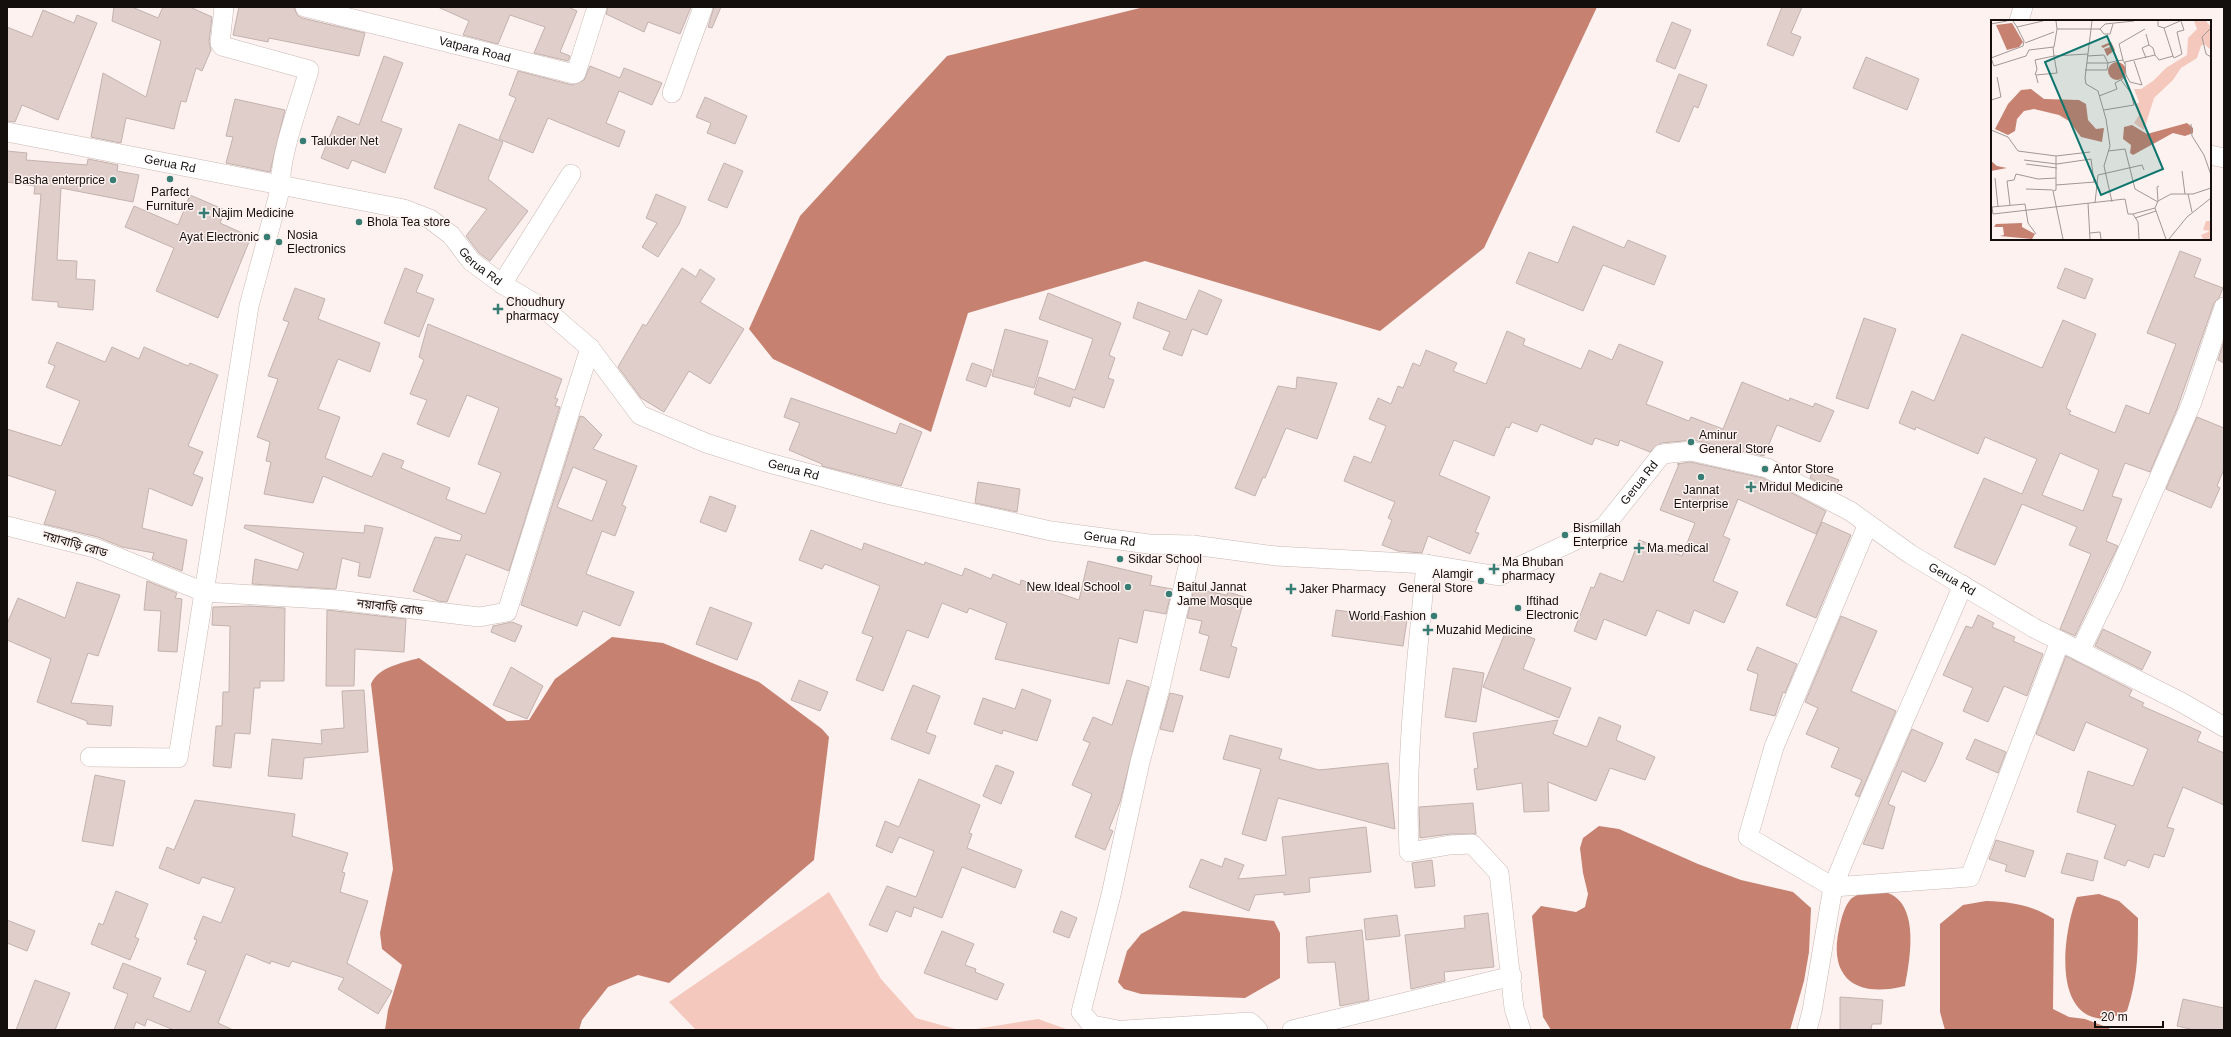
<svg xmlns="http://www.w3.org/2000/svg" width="2231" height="1037" font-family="Helvetica,'Noto Sans Bengali',sans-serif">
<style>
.green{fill:#f5c8bd}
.water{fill:#c68170}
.building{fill:#dfcec9;stroke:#c3b2ae;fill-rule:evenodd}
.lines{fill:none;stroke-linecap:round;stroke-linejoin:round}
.street-casing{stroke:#c9b8b4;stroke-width:20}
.street{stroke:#fff;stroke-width:19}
.poi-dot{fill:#377d74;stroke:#fdf2f0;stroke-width:1.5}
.labels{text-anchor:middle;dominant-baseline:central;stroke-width:3;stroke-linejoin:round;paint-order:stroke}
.street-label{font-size:12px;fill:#140f0d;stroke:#fdf2f0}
.poi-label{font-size:12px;fill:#140f0d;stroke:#fdf2f0;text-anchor:start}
.inset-road{fill:none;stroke:#a09795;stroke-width:1}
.view{fill:#0f766e;fill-opacity:0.15;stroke:#0f766e;stroke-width:2}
.inset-edge{fill:none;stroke:#140f0d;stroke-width:2}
</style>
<rect width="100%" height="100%" fill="#fdf2f0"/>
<g class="green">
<polygon points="829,892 881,979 916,1018 959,1030 696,1030 669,1002"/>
<polygon points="1038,1019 1069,1030 970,1030"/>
</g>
<g class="water">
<polygon points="1144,7 1597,7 1484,248 1380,331 1145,261 968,313 931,432 773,359 749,329 800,216 947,56"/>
<path d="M612,637l51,6 96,39 63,47 7,8 -15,123 -145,123 -31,-8 -30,12 -26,33 -3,10h-194l3,-20 14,-45 -20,-16 -2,-16 13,-64 -22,-185c7,-17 31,-21 48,-26l88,63 22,-1 26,-41z"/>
<polygon points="1599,826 1619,829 1698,864 1741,880 1793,892 1811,908 1809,952 1804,981 1790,1030 1551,1030 1543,1017 1532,916 1541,906 1576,912 1585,907 1588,894 1583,873 1580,848 1583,838"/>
<path d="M1866,891c7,0 15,0 22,2 32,12 22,67 17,93 -47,12 -77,-6 -66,-57 2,-9 5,-22 11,-29 3,-4 12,-7 16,-9z"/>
<path d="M2099,894l20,7 19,17c0,34 0,60 -11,93 -6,2 -15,8 -21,8 -56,0 -42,-90 -29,-122z"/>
<path d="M1986,901c27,1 45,4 68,18l-1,90 16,8 16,2 24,9 1,2h-165l-5,-18v-88l23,-19z"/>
<polygon points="1183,911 1274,921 1280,933 1280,978 1245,998 1141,994 1124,989 1118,982 1127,951 1141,934"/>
</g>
<g class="building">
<polygon points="114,7 132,7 158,18 163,7 190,7 212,17 209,42 211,50 202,71 196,68 186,102 181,101 174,129 126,118 121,143 91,137 103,73 146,97 161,41 112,21"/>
<polygon points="239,7 294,7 297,15 302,18 365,33 359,56 269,38 268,42 233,35"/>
<polygon points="438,7 568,7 577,11 560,52 570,56 568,61 534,53 545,27 510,15 498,44 463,35 469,21"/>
<polygon points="608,7 691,7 680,34 648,22 644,32 606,14"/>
<polygon points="714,7 721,7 712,28 708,27"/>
<polygon points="1782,7 1802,7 1791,33 1801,37 1793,56 1767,45"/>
<polygon points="43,10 74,23 77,15 97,23 58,120 22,105 15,122 7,121 7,27 32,37"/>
<polygon points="1672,22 1691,30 1675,69 1656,61"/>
<polygon points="384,56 403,63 381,121 402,129 385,173 352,160 348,169 321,158 338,116 359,125"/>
<polygon points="1866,57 1919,79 1907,110 1853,88"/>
<polygon points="590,66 620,78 624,68 662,83 652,105 619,91 606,123 625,131 619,147 548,118 533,153 499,139 516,98 509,95 518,71 572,85 584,80"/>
<polygon points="1679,74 1707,85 1698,108 1694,106 1679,142 1656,132"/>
<polygon points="705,97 747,116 735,144 707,133 711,123 696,117"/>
<polygon points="235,99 285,110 270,172 226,163 233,137 226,136"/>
<polygon points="459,124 503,142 488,179 528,211 490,261 479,253 466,236 487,209 434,188"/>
<polygon points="7,151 27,153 26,160 87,165 88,159 118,165 117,171 139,175 133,202 61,188 57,260 77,261 76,279 95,280 93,310 58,307 58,302 32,300 41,194 34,194 35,186 7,182"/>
<polygon points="724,163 743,171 727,208 708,200"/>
<polygon points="656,194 686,207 679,224 658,257 642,247 657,223 646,218"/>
<polygon points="190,195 225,210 220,223 251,237 218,318 156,291 174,248 125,227 134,206 178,225"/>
<polygon points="1573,226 1624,248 1628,240 1666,256 1654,285 1603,265 1583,311 1516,283 1529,252 1558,263"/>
<path d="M2180,251l21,8 -7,18 29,11 -4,10 -5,5 -37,106 -27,63 -25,-9 -13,33 10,3 -16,42 12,5 -43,90 -15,-7 31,-75 -22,-9 8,-18 -55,-23 -27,61 -41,-18 30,-69 38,16 15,-35 -52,-22 -7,17 -62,-27 -1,3 -16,-7 13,-32 22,10 28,-67 80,34 21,-48 33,14 -30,74 5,3 -2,3 46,19 11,-28 23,9 27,-70 -29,-11zM2060,453l39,17 -16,41 -41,-16z"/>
<polygon points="405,268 423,275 416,292 434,299 419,337 384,323"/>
<polygon points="682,268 696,277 700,269 715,279 700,302 744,329 710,384 689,371 664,412 641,398 618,367 643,324 646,326"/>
<polygon points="2065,268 2093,279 2085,299 2057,288"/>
<polygon points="295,288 325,299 318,319 380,343 370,372 338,359 318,409 340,417 325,458 372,477 383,453 404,461 401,468 450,488 446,499 485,514 501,473 478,464 499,408 467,395 449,437 417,424 427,400 410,394 424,360 419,357 428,324 562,379 555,398 558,399 555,406 560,407 509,571 466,554 447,602 438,601 413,591 435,537 460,541 462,535 323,476 313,503 264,494 271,462 266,461 270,442 257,437 278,379 268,376 289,322 283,320"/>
<polygon points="1199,290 1222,300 1207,335 1192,329 1182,356 1163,349 1170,332 1133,318 1138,302 1186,320"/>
<polygon points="1048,293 1121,323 1109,355 1115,358 1108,378 1114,380 1104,408 1073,397 1070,407 1034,394 1039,377 1075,390 1093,339 1039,319"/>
<polygon points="1864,318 1896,329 1868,409 1836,398"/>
<polygon points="1005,329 1048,341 1034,388 992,376"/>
<polygon points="1507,331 1525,339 1523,345 1581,369 1589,350 1612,360 1619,344 1663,362 1646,404 1689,421 1691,417 1723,429 1742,382 1789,401 1790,398 1813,407 1815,403 1834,411 1820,442 1777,425 1764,456 1693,440 1661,443 1650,452 1620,440 1618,446 1595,438 1592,445 1541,424 1537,432 1512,422 1509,428 1506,427 1494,456 1454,440 1439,475 1490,497 1475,532 1479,533 1470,554 1428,536 1422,553 1398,551 1382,545 1392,520 1388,518 1395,502 1344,481 1354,456 1371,463 1386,426 1369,419 1378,398 1391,404 1398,386 1403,388 1413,363 1420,366 1426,350 1457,363 1453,371 1486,384"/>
<polygon points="2224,341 2224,363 2218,360"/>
<polygon points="57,342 105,362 112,347 139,359 144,347 188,366 190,363 218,375 188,446 203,452 193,474 203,478 192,506 149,488 142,528 187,540 182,571 152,559 154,553 122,547 98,537 44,524 56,491 7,475 7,429 61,446 80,401 46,387 55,366 48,363"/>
<polygon points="972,363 992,370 986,387 966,380"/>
<polygon points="1297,377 1337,383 1317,439 1286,428 1265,478 1263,477 1255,496 1235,488 1278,386 1296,389"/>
<polygon points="791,398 896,434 900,423 922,432 901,486 822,466 822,464 789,450 800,423 784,417"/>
<path d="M580,416l4,1 18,18 -9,14 44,17 -15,39 4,2 -11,29 -13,-5 -16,43 48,18 -14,34 -37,-15 -6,15 -56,-21zM573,467l34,14 -15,40 -35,-14z"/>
<polygon points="2197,417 2224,428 2224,469 2217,486 2220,488 2211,508 2166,489"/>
<polygon points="1690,462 1763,478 1826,511 1816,534 1738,499 1723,536 1730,539 1713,581 1738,592 1724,623 1694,610 1689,624 1657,610 1646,636 1604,619 1596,640 1574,631 1591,587 1594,588 1600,573 1623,582 1639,540 1682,556 1695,523 1660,510 1679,464 1677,464"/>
<polygon points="1813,470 1839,480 1834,490 1810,478"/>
<polygon points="978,482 1020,489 1017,512 975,503"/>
<polygon points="710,496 736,506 726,532 700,522"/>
<polygon points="1822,522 1851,535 1816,618 1786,605"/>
<polygon points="245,525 364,533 365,525 383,528 370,578 358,576 360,563 342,558 336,589 252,584 255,559 298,570 304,553 244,528"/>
<polygon points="811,530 862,550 864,543 924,565 925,562 962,576 965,568 991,579 993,574 1020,585 1021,580 1079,600 1088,561 1152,576 1150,585 1172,589 1166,614 1144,610 1137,643 1119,638 1109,684 995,659 1007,623 969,608 967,613 942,603 928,638 907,630 883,691 856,680 873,637 862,633 880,586 825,564 822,569 799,560"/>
<polygon points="147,581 177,593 175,598 182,599 177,652 158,651 161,611 144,610"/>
<polygon points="77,582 120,595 98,656 88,653 71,703 113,706 111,726 87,724 87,721 37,702 51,659 7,640 7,624 18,598 65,618"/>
<polygon points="1194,589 1227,595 1228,592 1245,597 1231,646 1237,648 1229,678 1200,670 1209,636 1199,633 1202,621 1187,618"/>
<polygon points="250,606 285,608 284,681 260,681 260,688 254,688 250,734 235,733 231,768 213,766 216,726 222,726 223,692 229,692 230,626 212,625 213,607"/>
<polygon points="710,607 752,623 737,660 696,644"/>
<polygon points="327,610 406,619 404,652 355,649 354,686 326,686"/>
<polygon points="1336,610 1407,620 1403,646 1332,636"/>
<polygon points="1978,615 1994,623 1992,627 2015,637 2013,641 2043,654 2027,696 2004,686 1988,722 1963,711 1973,688 1943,675 1966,626 1972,628"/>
<polygon points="1841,616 1877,631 1851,691 1896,711 1859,797 1855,795 1862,780 1831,767 1839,748 1806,734 1818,708 1805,702"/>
<polygon points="512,622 522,626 515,642 491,632 493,626"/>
<polygon points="1507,628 1535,639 1523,669 1571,688 1559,718 1483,687"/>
<polygon points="2103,629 2151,652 2142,670 2095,646"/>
<polygon points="1757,647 1797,664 1785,693 1783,692 1775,716 1750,710 1758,674 1747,670"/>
<polygon points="2066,656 2132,690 2129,696 2144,703 2142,706 2201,732 2197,741 2224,753 2224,805 2183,787 2167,827 2174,829 2164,857 2154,854 2149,868 2128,860 2125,866 2104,858 2116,825 2077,812 2088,771 2133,786 2148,749 2086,722 2074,751 2036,734"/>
<polygon points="511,667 543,686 527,719 493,705"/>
<polygon points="1453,668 1484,673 1476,722 1445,717"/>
<polygon points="799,680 828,692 820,711 791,700"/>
<polygon points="1127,680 1149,687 1120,802 1109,829 1113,831 1105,850 1075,837 1092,794 1072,785 1090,743 1083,740 1093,717 1112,725"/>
<polygon points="913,685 940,696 926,732 936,736 929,754 891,739"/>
<polygon points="1022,689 1051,700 1037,741 1003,730 1002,734 974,724 983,698 1015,709"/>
<polygon points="364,690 368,752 304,758 302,779 268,776 272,739 322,744 321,730 344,728 342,691"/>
<polygon points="1170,693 1183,696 1173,732 1160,729"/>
<polygon points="1599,717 1621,726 1616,740 1655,757 1645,780 1610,768 1596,801 1548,782 1549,811 1524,812 1522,783 1477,790 1474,769 1478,768 1473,733 1558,720 1553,734 1587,747"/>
<polygon points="1912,729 1943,743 1935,762 1925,782 1902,771 1888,804 1895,807 1883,849 1863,844"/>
<polygon points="1230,735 1282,749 1279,759 1319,770 1388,763 1395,829 1278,798 1266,841 1242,834 1261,769 1223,759"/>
<polygon points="1975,739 2006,752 1998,773 1966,759"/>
<polygon points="996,765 1014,772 1001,804 983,796"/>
<polygon points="95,775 125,781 113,846 82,841"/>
<polygon points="919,779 980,805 969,833 972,834 967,848 1022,870 1015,888 962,867 942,918 914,907 911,917 896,911 887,932 869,925 887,886 916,897 934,851 899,837 892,853 876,846 885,821 899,827"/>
<polygon points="195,800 295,814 292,836 348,853 342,872 345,873 340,892 368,901 347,963 392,991 378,1014 338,989 344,978 292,961 289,967 271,961 270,964 246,954 218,1023 233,1030 174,1030 147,1019 145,1026 136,1022 133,1030 114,1030 128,994 113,988 123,963 161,978 153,997 190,1012 206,971 187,964 197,940 194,939 203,916 221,923 235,888 202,877 199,884 159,868 167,847 174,850"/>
<polygon points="1473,803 1476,834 1450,834 1420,838 1419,807"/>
<polygon points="1366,827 1371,872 1309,878 1310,892 1284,895 1284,892 1255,895 1249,911 1189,887 1201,859 1222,867 1225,858 1244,865 1238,879 1286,875 1282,837"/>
<polygon points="1996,840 2034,851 2025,877 2005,871 2007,865 1989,859"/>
<polygon points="2067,853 2098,861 2093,881 2061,873"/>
<polygon points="1432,860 1435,886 1415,888 1412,863"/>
<polygon points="116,891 148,904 135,937 139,939 130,960 91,944 99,923 103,925"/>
<polygon points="1061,911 1077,918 1069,938 1053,932"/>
<polygon points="1488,913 1494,967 1444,972 1445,981 1411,989 1405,935 1465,928 1464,916"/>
<polygon points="1397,915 1400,936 1366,940 1364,919"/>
<polygon points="7,920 35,931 27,951 7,943"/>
<polygon points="1362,930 1369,1000 1340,1006 1335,962 1308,963 1306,937"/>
<polygon points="942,931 974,944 965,965 976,969 975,972 1004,984 997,1000 924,973"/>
<polygon points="35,980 70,993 55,1030 16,1030"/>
<polygon points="1840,997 1883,1000 1881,1024 1872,1024 1871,1030 1840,1030"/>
<polygon points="2183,999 2224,1008 2224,1030 2194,1030 2177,1026"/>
</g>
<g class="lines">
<defs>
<g id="street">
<path id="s1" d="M305,7l269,67 2,-1 21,-66"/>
<polyline points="2019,21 2023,7"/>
<polyline points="672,93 703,7"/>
<path id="s2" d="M7,132l397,77 26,10 21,16 20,26 31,23 44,26 44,38 50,67 66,28 63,20 113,30 169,38 98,13 44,1 83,11 150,8 73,12 105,-49 58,-73 29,-3 76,17 83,43 60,43 124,74 147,74 43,25"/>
<polyline points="2210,155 2224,158"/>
<polyline points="502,284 571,174"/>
<polyline points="7,526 95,548 204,592 338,600 479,617 507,612 590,348"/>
<path d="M1426,564c-9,96 -21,192 -17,288l41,-7 22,-1 27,29 15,135 7,22"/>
<path d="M1963,585c-43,101 -89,200 -130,302l137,-10 90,-236"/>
<polyline points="2080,651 2113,584 2192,402 2224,307"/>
<path d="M90,757l88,1 71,-452 32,-120c-3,-27 20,-87 28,-116l-87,-24 -2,-3 4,-36"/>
<polyline points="1118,1030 1092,1025 1081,1012 1111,895 1140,762 1160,688 1193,545"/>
<polyline points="1125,1030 1250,1022 1258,1030"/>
<polyline points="1292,1030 1512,976"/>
<polyline points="1807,1030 1812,1011 1833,887 1748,837 1774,747 1868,524"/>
</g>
</defs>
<use href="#street" class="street-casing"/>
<use href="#street" class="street"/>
</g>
<g class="poi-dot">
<circle cx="303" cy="141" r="4"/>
<circle cx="170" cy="179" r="4"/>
<circle cx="113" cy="180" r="4"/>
<path d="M202 207h4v4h4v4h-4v4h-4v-4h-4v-4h4z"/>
<circle cx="359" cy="222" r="4"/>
<circle cx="267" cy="237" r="4"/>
<circle cx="279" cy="242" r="4"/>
<path d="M496 303h4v4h4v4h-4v4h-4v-4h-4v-4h4z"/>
<circle cx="1691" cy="442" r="4"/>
<circle cx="1765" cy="469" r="4"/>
<circle cx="1701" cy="477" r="4"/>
<path d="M1749 481h4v4h4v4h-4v4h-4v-4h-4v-4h4z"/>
<circle cx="1565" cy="535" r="4"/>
<path d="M1637 542h4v4h4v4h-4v4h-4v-4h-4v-4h4z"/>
<circle cx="1120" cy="559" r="4"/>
<path d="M1492 563h4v4h4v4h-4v4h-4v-4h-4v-4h4z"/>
<circle cx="1481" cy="581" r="4"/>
<circle cx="1128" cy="587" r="4"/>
<path d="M1289 583h4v4h4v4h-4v4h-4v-4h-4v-4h4z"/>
<circle cx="1169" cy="594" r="4"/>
<circle cx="1518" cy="608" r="4"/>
<circle cx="1434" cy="616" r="4"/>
<path d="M1426 624h4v4h4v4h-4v4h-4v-4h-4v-4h4z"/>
</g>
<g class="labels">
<g class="street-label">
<text stroke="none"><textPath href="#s1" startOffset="175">Vatpara Road</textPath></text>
<text stroke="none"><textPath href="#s2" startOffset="166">Gerua Rd</textPath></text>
<text stroke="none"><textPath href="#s2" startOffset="502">Gerua Rd</textPath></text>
<text stroke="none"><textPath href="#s2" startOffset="886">Gerua Rd</textPath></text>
<text stroke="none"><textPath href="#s2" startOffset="1774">Gerua Rd</textPath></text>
<text stroke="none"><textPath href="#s2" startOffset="1210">Gerua Rd</textPath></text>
<text transform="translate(75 544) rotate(16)">নয়াবাড়ি রোড</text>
<text stroke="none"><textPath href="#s2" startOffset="2134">Gerua Rd</textPath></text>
<text transform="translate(390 607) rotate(7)">নয়াবাড়ি রোড</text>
</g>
<g class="poi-label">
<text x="311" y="141">Talukder Net</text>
<text x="105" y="180" text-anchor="end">Basha enterprice</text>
<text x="170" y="192" text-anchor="middle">Parfect<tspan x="170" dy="14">Furniture</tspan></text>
<text x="212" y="213">Najim Medicine</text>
<text x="367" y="222">Bhola Tea store</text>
<text x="287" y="235">Nosia<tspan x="287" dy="14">Electronics</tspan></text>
<text x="259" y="237" text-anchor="end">Ayat Electronic</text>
<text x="506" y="302">Choudhury<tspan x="506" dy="14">pharmacy</tspan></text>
<text x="1699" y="435">Aminur<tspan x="1699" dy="14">General Store</tspan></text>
<text x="1773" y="469">Antor Store</text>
<text x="1759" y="487">Mridul Medicine</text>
<text x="1701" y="490" text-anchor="middle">Jannat<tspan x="1701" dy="14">Enterprise</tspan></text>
<text x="1573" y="528">Bismillah<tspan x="1573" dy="14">Enterprice</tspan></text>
<text x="1647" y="548">Ma medical</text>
<text x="1128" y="559">Sikdar School</text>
<text x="1502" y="562">Ma Bhuban<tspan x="1502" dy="14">pharmacy</tspan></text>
<text x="1473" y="574" text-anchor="end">Alamgir<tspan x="1473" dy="14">General Store</tspan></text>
<text x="1120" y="587" text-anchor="end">New Ideal School</text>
<text x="1177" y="587">Baitul Jannat<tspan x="1177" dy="14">Jame Mosque</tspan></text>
<text x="1299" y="589">Jaker Pharmacy</text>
<text x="1526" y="601">Iftihad<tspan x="1526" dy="14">Electronic</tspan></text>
<text x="1426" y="616" text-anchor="end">World Fashion</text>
<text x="1436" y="630">Muzahid Medicine</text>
</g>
</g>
<g transform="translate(1991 20)">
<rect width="220" height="220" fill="#fdf2f0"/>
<path d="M203,1h12l5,6v23l-7,-6 -3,2 -4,12 -16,10 -8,12 -19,18 -10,32 -10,-7 5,-8 -3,-10 3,-3 -5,-13h7l12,-8 13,-13 21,-13 1,-17 9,-9zM215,201h5v18h-8l-2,-4 9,-4 -7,-1z" fill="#f5c8bd"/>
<path d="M21,3l11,19 -4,5 -12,3 -11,-25zM120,22l4,8 -8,6 -3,-7 6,-2 -1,-2 -6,3 -2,-2zM117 51a9 9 0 1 1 18 0a9 9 0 1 1-18 0ZM40,69l13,10 35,1 7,4 2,16 8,9 8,-1 -2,14 -21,-5 -12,-16 -10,-6 -25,-6 -10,2 -7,8 -2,12 -7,4 -13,-6 13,-25 13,-14zM196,103l6,5v5l-8,3 -12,-3 -40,22 -3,-2 1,-8 -8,-6 1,-12 8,-2 15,9zM0,141l6,5 10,2 -16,3zM31,203v4l13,7 -3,5 -32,-3 4,-1 -1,-8h-9l2,-3z" fill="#c68170"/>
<path class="inset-road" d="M22,1l4,6 26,-6M65,1l1,8h43l5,-5 29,-3M101,1l-7,57 1,6 12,7 8,28 4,27 -6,20 8,36M0,4l16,-3M173,8l16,-7M220,8l-9,9 4,17 5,3M109,9l4,5h6l3,-10M155,14l3,11 -7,3 4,10M34,23l29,-11M158,25l4,3 2,7M182,36l1,2 8,-4 -5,-22 7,-2 -3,-9M0,38l3,8 32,-10 3,-6 25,-3 3,-18M0,38l32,-12 1,-5 -7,-14M132,40l-4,-16 26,-15M96,43h21l-4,-8 -17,1M94,50h22l1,-7 8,-2 7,-1 2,4M44,55l2,-6 -2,-9 19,-4 -1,-9M135,55l4,7 12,3 -8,-24M47,63l-2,-8 21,-2 -3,-17 34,-2M108,76l18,-7 -2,-6 11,-6 -1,-15 30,-7 4,5 14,-4 -9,-28 -6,-2v-5M0,80l10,-3 -4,-20M113,90l30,-5 -3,-12 -10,-13M200,104l1,12 12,19 7,20M0,110l17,7 10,14 38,5 34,-4M117,131l17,-2 10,40 23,13M65,136v34l-3,1 10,48M33,140l33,4 34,-5 3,23M35,144l31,4M191,151l3,23M4,158l3,29M65,165l39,-3M35,169l27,1M197,174l4,18M167,181l-1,-14 2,-1M97,183l2,36M104,183l3,-28 44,-10 2,5M19,185l-3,-24 7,-1 2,-6 22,5 18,-1M1,187l1,7 132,-15 3,15h5l5,8 1,17M1,187l33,-3 3,19 8,11M164,188l3,-7 13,-7h22l18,-6M164,188l11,31M142,194l22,-6M144,198l21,-7M99,213l10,-1 1,7M178,219l18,-22 24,-19"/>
<path class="view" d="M116,16l56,133 -62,26 -56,-133z"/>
<rect width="220" height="220" class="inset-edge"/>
</g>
<rect width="2231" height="1037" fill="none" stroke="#140f0d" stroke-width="16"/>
<path d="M2095 1021v6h68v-6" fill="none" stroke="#140f0d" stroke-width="2"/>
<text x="2101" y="1021" font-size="12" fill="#140f0d" stroke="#fdf2f0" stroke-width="3" paint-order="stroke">20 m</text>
</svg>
